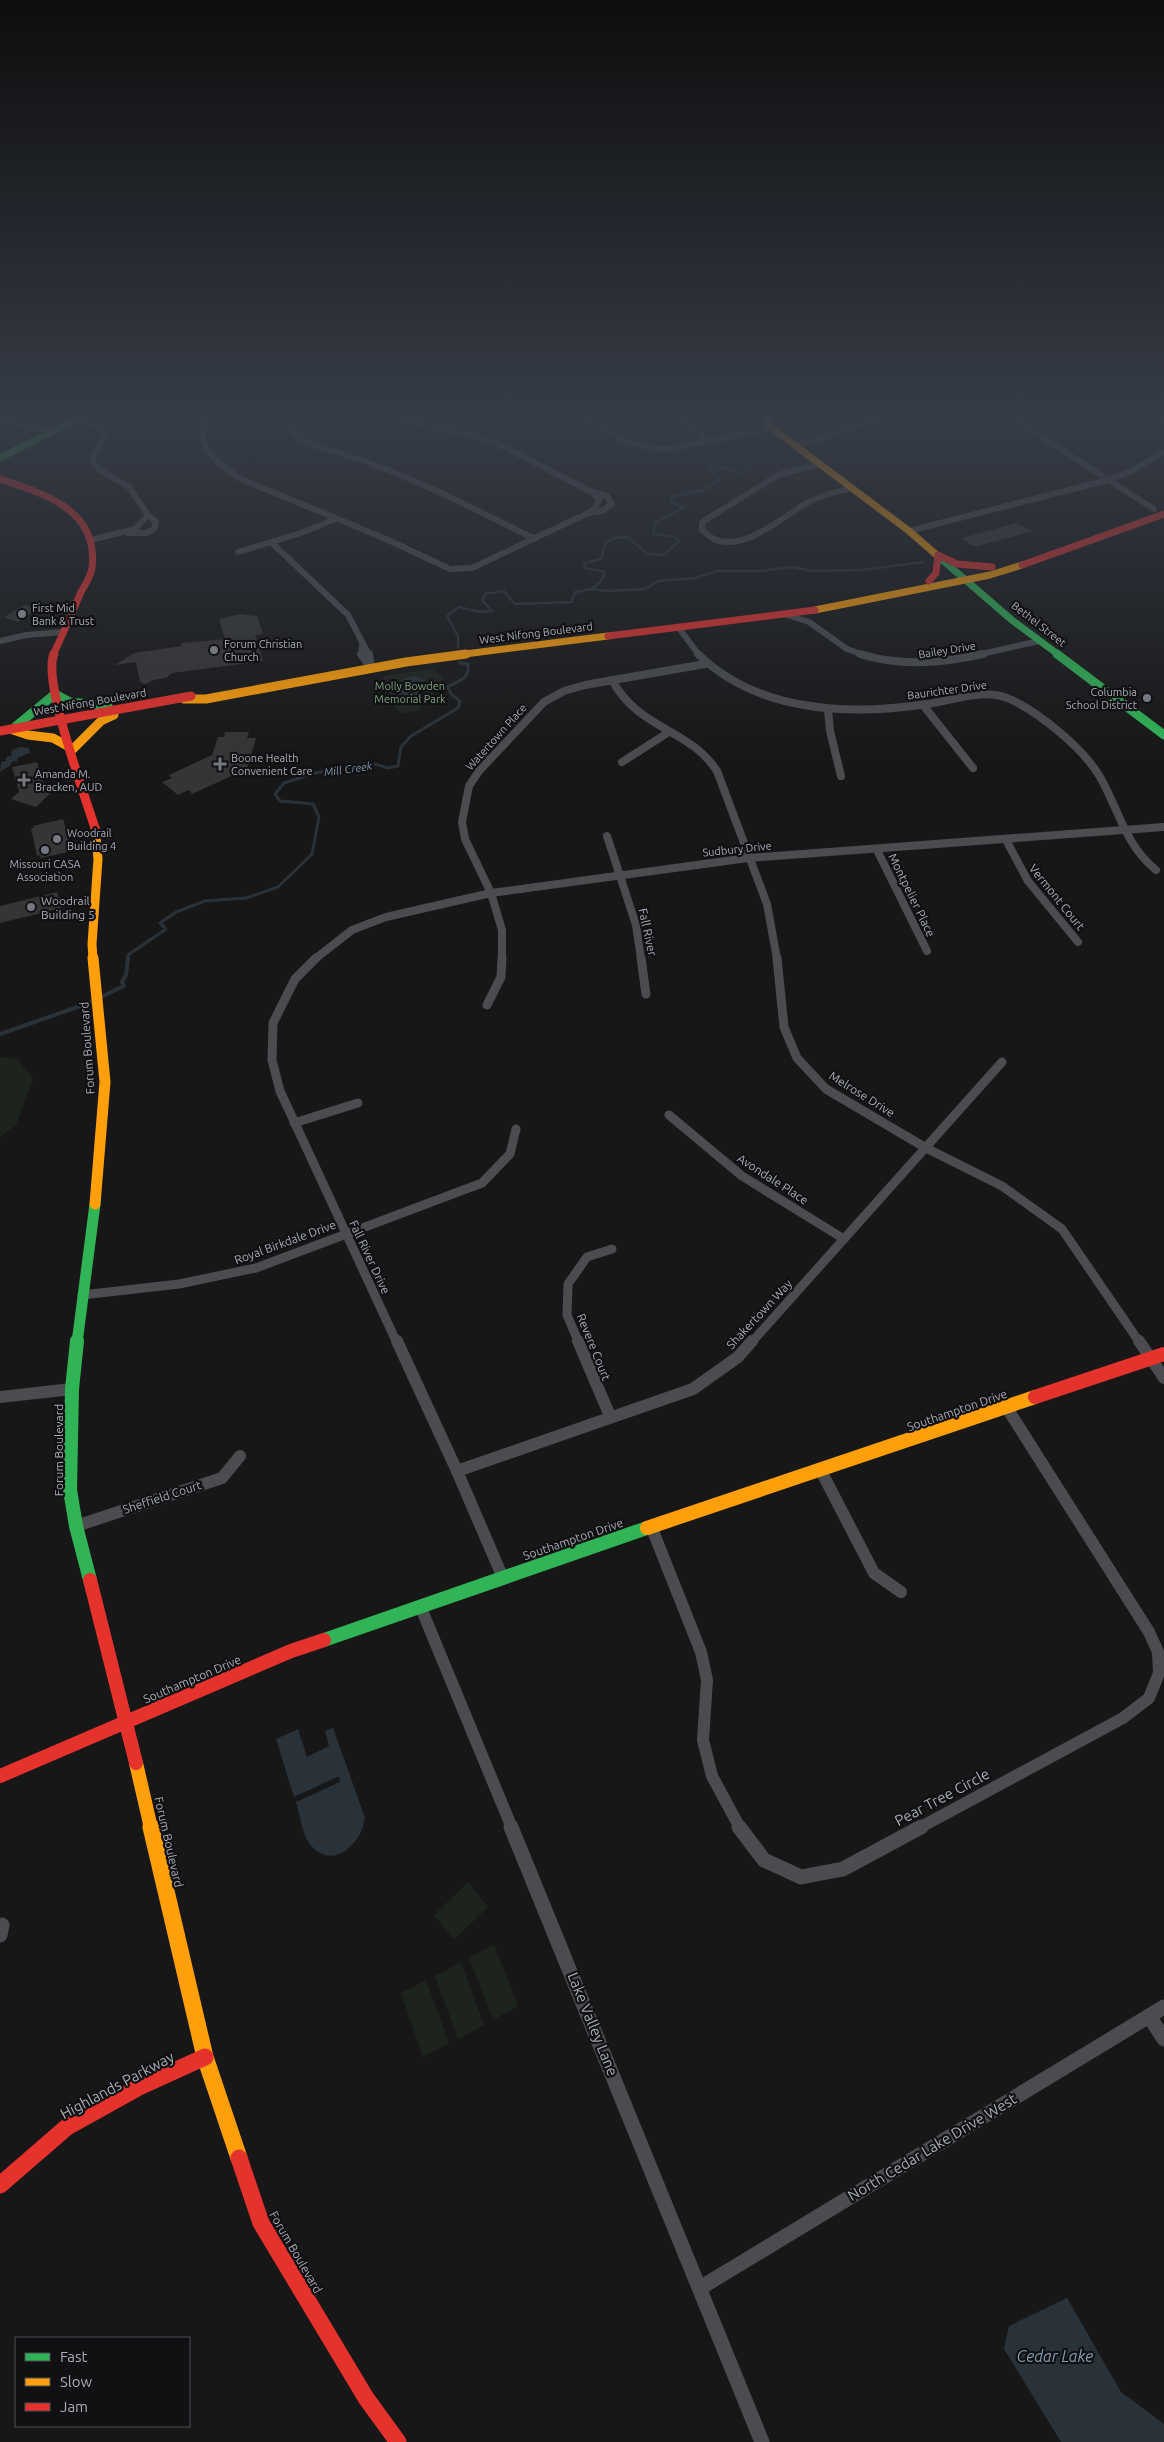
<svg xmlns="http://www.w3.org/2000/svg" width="1164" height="2442" font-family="Ubuntu,sans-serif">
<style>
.green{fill:#1d241e}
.water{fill:#2a3239}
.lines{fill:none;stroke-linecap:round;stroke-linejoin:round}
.stream-far2{stroke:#2a3239;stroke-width:2.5}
.stream-far1{stroke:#2a3239;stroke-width:3}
.stream{stroke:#2a3239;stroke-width:4}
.building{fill:#353536}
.street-far4{stroke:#4b4c50;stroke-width:6}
.street-far3{stroke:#4b4c50;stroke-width:8}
.street-far2{stroke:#4b4c50;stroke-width:9}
.street-far1{stroke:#4b4c50;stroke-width:12}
.street{stroke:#4b4c50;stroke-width:15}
.fast-far3{stroke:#30b455;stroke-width:7}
.fast-far2{stroke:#30b455;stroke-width:9}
.fast-far1{stroke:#30b455;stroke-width:11}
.fast{stroke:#30b455;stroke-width:14}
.slow-far4{stroke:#ff9f0a;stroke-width:7}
.slow-far3{stroke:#ff9f0a;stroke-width:9}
.slow-far2{stroke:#ff9f0a;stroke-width:11}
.slow-far1{stroke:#ff9f0a;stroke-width:14}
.slow{stroke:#ff9f0a;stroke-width:17}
.jam-far3{stroke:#e5322d;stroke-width:7}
.jam-far2{stroke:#e5322d;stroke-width:9}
.jam-far1{stroke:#e5322d;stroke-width:14}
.jam{stroke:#e5322d;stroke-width:17}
.poi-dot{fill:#757880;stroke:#111113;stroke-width:2}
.labels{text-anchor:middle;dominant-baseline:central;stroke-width:4.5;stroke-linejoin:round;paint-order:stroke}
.far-poi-label{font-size:11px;fill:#a8adb8;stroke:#111113;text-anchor:start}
.far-street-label{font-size:11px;fill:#a8adb8;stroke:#111113}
.far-park-label{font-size:11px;fill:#7fa381;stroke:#111113}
.far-water-label{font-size:11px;font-style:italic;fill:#7f9bb3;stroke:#111113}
.street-label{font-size:12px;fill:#a8adb8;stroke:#111113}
.poi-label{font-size:12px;fill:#a8adb8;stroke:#111113;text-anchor:start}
.near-street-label{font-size:15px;fill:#a8adb8;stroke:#111113}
.near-water-label{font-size:16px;font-style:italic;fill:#7f9bb3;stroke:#111113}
</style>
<rect width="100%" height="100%" fill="#171717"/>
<g class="green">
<polygon points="432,669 444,677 441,685 418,711 399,714 382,676"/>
<polygon points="0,1057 17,1059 33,1078 16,1125 0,1137"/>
<polygon points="468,1882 488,1907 454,1940 434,1915"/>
<polygon points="494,1945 518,2006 493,2020 469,1958"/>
<polygon points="461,1962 484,2025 458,2039 435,1976"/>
<polygon points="426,1980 449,2043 423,2057 401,1993"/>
</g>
<g class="water">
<polygon points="414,676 423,679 426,684 420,688 418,697 407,699 402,694 398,684 405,678"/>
<polygon points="21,747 29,748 30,753 17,758 18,761 11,762 11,765 0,772 1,762 6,761 6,757 11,756 12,750"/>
<path d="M333,1728l32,90c-4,28 -34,54 -56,25 -7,-10 -9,-28 -13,-41l44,-20 -1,-6 -45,21 -18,-58 22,-10 9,28 22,-11 -4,-15z"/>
<polygon points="1067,2298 1121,2392 1164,2424 1164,2442 1061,2442 1004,2349 1009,2326"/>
</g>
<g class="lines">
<g class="stream-far2">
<polyline points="788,432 799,415"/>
<polyline points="592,589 601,581 605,572 585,568 584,563 601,559 606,542 615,538 627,537 648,554 664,555 679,541 675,537 653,534 655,523 683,507 671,502 672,497 703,490 722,479 708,470 719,466 741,473 745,471 768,455 774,440"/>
<polyline points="458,648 458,636 447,616 459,607 480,612 492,611 482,600 485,594 504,591 515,604 571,602 575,592 592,589 606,591 645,589 658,581 696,578 716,571 761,571 791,567 813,571 862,570 923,562"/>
</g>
<path class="stream-far1" d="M128,959v-4l38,-26 -6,-6 16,-11 29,-11 41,-3 32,-11 34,-33 7,-37 -6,-13 -33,-3 -5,-7 9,-11 31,-10 60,-9 13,4 10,-2 3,-19 10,-11 47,-28 2,-7 -8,-6 -5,-8c12,-6 23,-8 21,-23l-8,-1"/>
<polyline class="stream" points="0,1034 86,1004 124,986 122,982 126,975 128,958"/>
</g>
<g class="building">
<polygon points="1016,523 1032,531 978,546 973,546 962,538"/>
<polygon points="25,605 37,609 18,622 4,617"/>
<polygon points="240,614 257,616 263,634 255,635 263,661 172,673 166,678 153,680 146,684 140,682 136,662 115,665 134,653 181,646 181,643 225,639 219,619"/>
<polygon points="225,732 249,732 247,738 256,738 247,769 192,794 189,790 178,795 162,782 172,778 169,775 212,755 218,737 224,737"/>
<polygon points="37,762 44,787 54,790 36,807 11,799 19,792 12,767"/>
<polygon points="63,819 72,851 41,858 40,855 37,856 31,828 34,828 33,826"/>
<polygon points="57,892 62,908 0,923 0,906"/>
</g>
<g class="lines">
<g class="street-far4">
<path d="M206,415c-13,31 11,48 35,64l145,60 64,30 22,-1 116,-55 7,-5 4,-8 -7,-8 -96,-49 -37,-11 -83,-17"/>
<path d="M296,415l-5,3 -4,7c13,19 35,22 56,29 67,21 129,54 192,85"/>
<polyline points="578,415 630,443 664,450 772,428"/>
<polyline points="677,415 709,441"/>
<polyline points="1007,415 1154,509"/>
<polyline points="1164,417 1159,421 1164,425"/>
<polyline points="0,418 49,433"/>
<polyline points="75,420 98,427 106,433 93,457 93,463 100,470 129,487 148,515 135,529 91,540"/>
<polyline points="795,445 810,442 857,425 903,415"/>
<path d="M819,464l-41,11 -71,44 -5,4v7c4,3 8,7 12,9 30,14 69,-23 93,-36 14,-8 29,-11 44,-15"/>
<polyline points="589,513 602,511 612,504 607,496 592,492"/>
<polyline points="909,531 1108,480 1129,472 1164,452"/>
<polyline points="128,533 146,533 154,529 156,522 148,515"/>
<polyline points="272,543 348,615 369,655"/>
<polyline points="238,552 301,533 335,519"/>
<polyline points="787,615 809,622 847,649 864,655"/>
<polyline points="679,628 699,655"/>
<polyline points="0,641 26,635 62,632"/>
<polyline points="361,655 362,645"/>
<polyline points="977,655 1039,641"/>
</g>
<g class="street-far3">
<polyline points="361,654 371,668"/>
<polyline points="369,654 371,668"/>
<path d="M698,654c59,58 151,62 229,50 28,-4 58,-17 85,-4 29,14 72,49 88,77 19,33 25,68 56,93"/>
<path d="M860,654c41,13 81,9 123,0"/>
<path d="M612,680c27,50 77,48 105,91l50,133 10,55"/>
<polyline points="923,705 973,768"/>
<polyline points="828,710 830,731 841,776"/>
<polyline points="622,762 669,732"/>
<polyline points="607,836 636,925 641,959"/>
<polyline points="1006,840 1028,881 1078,942"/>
<polyline points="877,850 927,951"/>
<polyline points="315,959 352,930 386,917 491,893 748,858 1164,827"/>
<polyline points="502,959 502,930 491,893 465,839 462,822 469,786 479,771 544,702 564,691 585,685 705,664"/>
</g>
<g class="street-far2">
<polyline points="316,958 295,979 273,1023 272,1060 280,1091 397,1343"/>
<polyline points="641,958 646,994"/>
<polyline points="777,958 784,1027 797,1058 826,1089 926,1148 1002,1186 1062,1229 1140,1343"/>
<polyline points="487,1005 501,977 502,958"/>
<polyline points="669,1115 742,1176 844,1239"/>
<polyline points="294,1123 358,1103"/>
<polyline points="82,1295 179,1284 256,1268 482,1183 510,1154 516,1129"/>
<polyline points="579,1343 567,1315 568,1284 587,1257 612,1249"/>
<polyline points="751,1343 1002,1062"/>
</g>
<g class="street-far1">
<polyline points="397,1341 457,1471 503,1578"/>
<polyline points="578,1341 610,1416"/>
<polyline points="1139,1341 1164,1378"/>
<polyline points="0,1397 72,1389"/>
<polyline points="457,1471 693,1389 738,1357 752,1341"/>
<polyline points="821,1471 874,1573 901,1592"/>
<polyline points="76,1526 222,1478 240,1456"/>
<polyline points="651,1526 701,1652 707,1680 703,1740 712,1776 740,1828"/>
<polyline points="421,1608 512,1828"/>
<polyline points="919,1828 1123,1718 1149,1698 1159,1673 1158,1652 1149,1632 1007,1408"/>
</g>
<g class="street">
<polyline points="511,1827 762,2442"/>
<polyline points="739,1827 764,1860 801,1877 843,1869 921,1827"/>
<polyline points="0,1935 2,1925"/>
<polyline points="1149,2016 1164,2039"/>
<polyline points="700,2288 1164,2007"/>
</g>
<g class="fast-far3">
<polyline points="0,458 85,415"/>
<polyline points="939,557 1013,621 1059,655"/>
</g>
<g class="fast-far2">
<polyline points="1057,654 1164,735"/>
<polyline points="16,726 55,694 70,702 108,706"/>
</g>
<polyline class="fast-far1" points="77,1343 95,1204"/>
<g class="fast">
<polyline points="77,1341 72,1389 70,1490 76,1526 90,1580"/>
<polyline points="324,1640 647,1528"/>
</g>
<g class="slow-far4">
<polyline points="763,415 772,428 909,531 939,557"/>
<polyline points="815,610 990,575 1022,565"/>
<polyline points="457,655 608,636"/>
</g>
<g class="slow-far3">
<polyline points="184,699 206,699 406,662 466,654"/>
<polyline points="13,730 28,735 53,738 73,749 101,721 114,715"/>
<polyline points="93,959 92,944 98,859 95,828"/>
</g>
<polyline class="slow-far2" points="93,958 105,1082 95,1204"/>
<g class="slow-far1">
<polyline points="647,1528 1035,1397"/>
<polyline points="136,1763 151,1828"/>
</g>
<polyline class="slow" points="151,1827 205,2057 239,2158"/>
<g class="jam-far3">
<path d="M0,479c44,15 99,30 92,89 -1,8 -7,17 -11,24 -9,21 -18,42 -28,63"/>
<polyline points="1022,565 1164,514"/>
<polyline points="929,581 936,573 938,555 957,564 992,567"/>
<polyline points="608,636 815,610"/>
</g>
<g class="jam-far2">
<path d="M54,654c-12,26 31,142 41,174"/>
<polyline points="0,731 191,696"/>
</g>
<g class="jam-far1">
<polyline points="1035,1397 1164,1354"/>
<polyline points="90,1580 136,1763"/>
<polyline points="0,1776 291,1651 324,1640"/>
</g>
<g class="jam">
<polyline points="239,2158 261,2223 366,2398 398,2442"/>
<polyline points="0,2185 67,2127 139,2087 205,2057"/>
</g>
</g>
<linearGradient id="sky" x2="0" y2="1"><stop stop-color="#0d0d0d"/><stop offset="0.55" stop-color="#363c47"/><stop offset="1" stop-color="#363c47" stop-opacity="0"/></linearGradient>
<rect width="1164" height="757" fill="url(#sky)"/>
<g class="poi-dot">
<circle cx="22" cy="614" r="5"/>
<circle cx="214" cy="650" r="5"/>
<circle cx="1147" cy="698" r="5"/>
<path d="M217.5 756.5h5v5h5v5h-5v5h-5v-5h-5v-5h5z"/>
<path d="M21.5 772.5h5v5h5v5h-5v5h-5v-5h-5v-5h5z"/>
<circle cx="57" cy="839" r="5"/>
<circle cx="45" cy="850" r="5"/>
<circle cx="31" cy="907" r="5"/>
</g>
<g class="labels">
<g class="far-poi-label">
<text x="32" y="608">First Mid<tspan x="32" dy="13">Bank &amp; Trust</tspan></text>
<text x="224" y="644">Forum Christian<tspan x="224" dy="13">Church</tspan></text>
<text x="1137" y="692" text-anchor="end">Columbia<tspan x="1137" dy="13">School District</tspan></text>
<text x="231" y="758">Boone Health<tspan x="231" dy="13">Convenient Care</tspan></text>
<text x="35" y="774">Amanda M.<tspan x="35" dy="13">Bracken, AUD</tspan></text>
<text x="67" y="833">Woodrail<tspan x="67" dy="13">Building 4</tspan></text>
<text x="45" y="864" text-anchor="middle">Missouri CASA<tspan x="45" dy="13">Association</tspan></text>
</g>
<g class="far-street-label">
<text transform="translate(1039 624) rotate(38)">Bethel Street</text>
<text transform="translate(536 633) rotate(-7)">West Nifong Boulevard</text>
<text transform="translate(947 650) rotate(-9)">Bailey Drive</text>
<text transform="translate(947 690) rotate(-8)">Baurichter Drive</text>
<text transform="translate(90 702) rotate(-10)">West Nifong Boulevard</text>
<text transform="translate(496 737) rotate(-48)">Watertown Place</text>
<text transform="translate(737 849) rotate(-6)">Sudbury Drive</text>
</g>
<g class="far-park-label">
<text x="410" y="686">Molly Bowden<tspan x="410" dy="13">Memorial Park</tspan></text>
</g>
<g class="far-water-label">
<text transform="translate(348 769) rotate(-8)">Mill Creek</text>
</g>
<g class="street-label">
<text transform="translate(912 895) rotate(64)">Montpelier Place</text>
<text transform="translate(1057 897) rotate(51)">Vermont Court</text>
<text transform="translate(648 932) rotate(78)">Fall River</text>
<text transform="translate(87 1048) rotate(-94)">Forum Boulevard</text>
<text transform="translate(862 1094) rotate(32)">Melrose Drive</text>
<text transform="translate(773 1179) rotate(33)">Avondale Place</text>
<text transform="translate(285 1242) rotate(-20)">Royal Birkdale Drive</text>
<text transform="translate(370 1257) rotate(65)">Fall River Drive</text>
<text transform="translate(759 1314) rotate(-47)">Shakertown Way</text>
<text transform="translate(594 1347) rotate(68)">Revere Court</text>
<text transform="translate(957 1410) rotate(-19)">Southampton Drive</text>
<text transform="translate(58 1450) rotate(-90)">Forum Boulevard</text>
<text transform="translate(162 1497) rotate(-18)">Sheffield Court</text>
<text transform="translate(573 1539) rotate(-19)">Southampton Drive</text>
<text transform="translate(192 1679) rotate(-23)">Southampton Drive</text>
<text transform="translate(169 1842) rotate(77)">Forum Boulevard</text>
<text transform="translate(296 2252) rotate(60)">Forum Boulevard</text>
</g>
<g class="poi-label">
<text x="41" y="900">Woodrail<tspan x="41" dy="14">Building 5</tspan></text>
</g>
<g class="near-street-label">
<text transform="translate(942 1797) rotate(-28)">Pear Tree Circle</text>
<text transform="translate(593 2024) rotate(68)">Lake Valley Lane</text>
<text transform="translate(117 2085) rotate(-28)">Highlands Parkway</text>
<text transform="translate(932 2147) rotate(-31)">North Cedar Lake Drive West</text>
</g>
<g class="near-water-label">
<text x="1055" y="2356">Cedar Lake</text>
</g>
</g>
<rect x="15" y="2337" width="175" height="90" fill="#111113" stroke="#4d4f55"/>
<rect x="25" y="2353" width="25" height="8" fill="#30b455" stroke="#4d4f55"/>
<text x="60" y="2362" font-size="15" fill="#a8adb8">Fast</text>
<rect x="25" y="2378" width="25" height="8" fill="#ff9f0a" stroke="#4d4f55"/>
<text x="60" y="2387" font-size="15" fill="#a8adb8">Slow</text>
<rect x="25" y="2403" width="25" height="8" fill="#e5322d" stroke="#4d4f55"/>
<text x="60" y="2412" font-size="15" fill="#a8adb8">Jam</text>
</svg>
